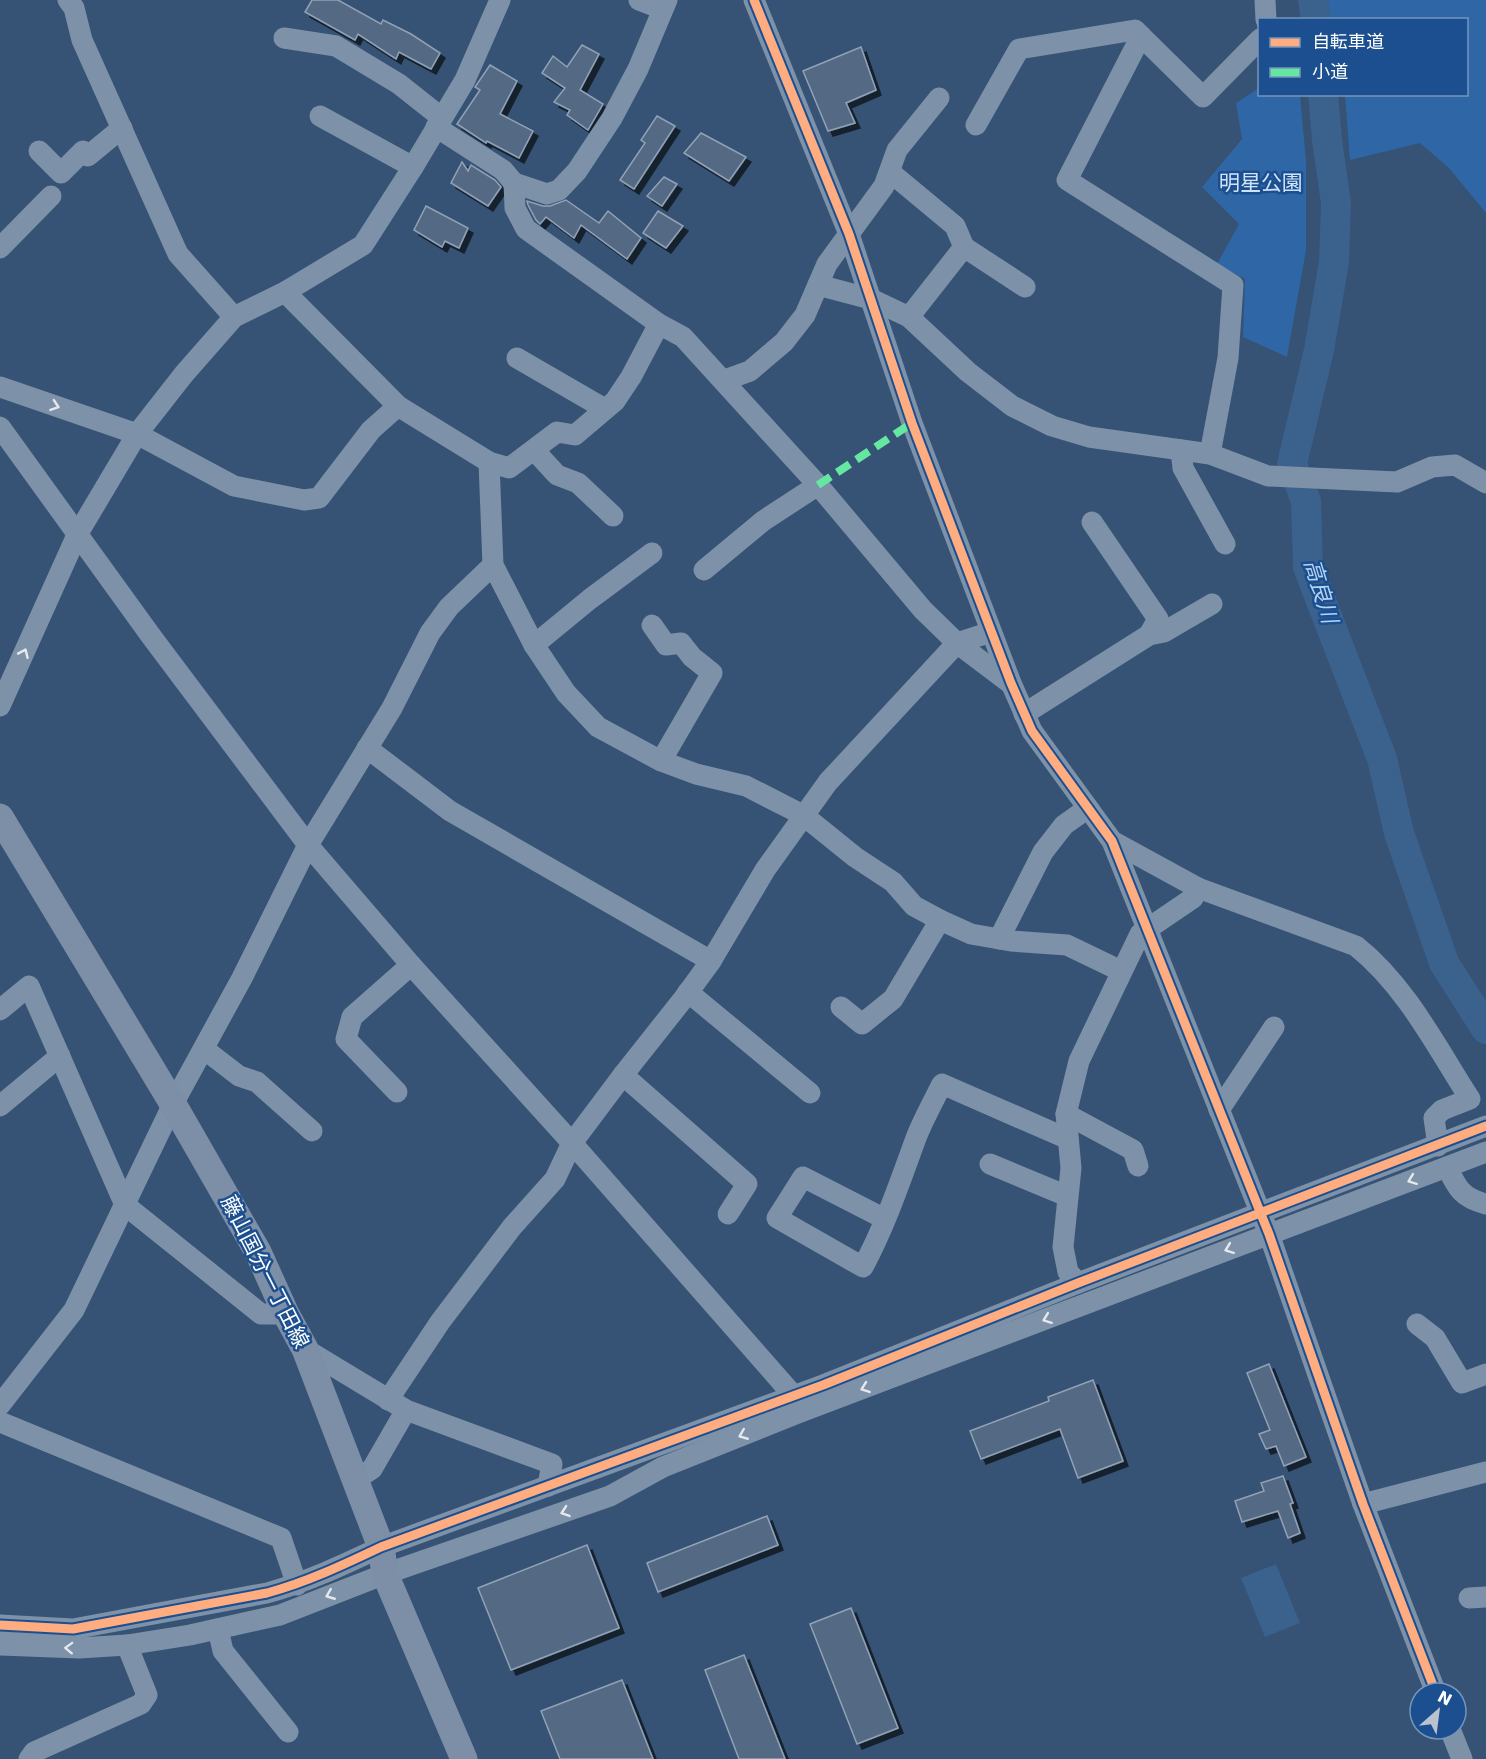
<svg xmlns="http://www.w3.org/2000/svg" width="1486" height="1759" font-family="'DejaVu Sans','Noto Sans JP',sans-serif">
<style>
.green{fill:#2f66a5}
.water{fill:#3b618d}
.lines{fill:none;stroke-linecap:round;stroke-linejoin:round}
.river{stroke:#3b618d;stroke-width:30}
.building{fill:#526984;stroke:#92a2b6;stroke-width:1.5;filter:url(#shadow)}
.minor{stroke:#7d92a8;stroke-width:21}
.major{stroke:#7d8ea7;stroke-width:27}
.quiet{stroke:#66e7a1;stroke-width:8;stroke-dasharray:15 8;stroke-linecap:butt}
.cycleway-casing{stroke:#1b4f8f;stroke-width:13}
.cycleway{stroke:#ffac80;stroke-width:9}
.oneway{stroke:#e5e9ee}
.labels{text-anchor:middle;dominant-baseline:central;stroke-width:5;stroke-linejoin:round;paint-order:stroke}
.park-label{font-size:21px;fill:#cfe3fa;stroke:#1b4f8f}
.street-label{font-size:21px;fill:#fff;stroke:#1b4f8f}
.water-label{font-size:22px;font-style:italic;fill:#b5d3f5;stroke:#1b4f8f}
</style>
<defs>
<filter id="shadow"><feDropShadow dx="5" dy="5" stdDeviation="0" flood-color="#0009"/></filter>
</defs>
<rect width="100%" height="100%" fill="#365274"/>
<g class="green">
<polygon points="1324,0 1486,0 1486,213 1449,168 1420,143 1350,160 1345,95 1466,94 1466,20 1328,19"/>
<polygon points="1259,88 1260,94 1300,95 1306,161 1306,250 1287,357 1243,337 1245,279 1217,264 1239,224 1202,187 1242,139 1236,103"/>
</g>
<polygon class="water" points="1276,1564 1300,1623 1265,1637 1241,1578"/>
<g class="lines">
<g class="river">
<polyline points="1313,0 1316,20"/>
<polyline points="1323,94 1327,140 1336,203 1334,262 1319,350 1292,464 1306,501 1308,567 1382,759 1399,833 1444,963 1486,1029"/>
</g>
</g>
<g class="building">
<polygon points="312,0 338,0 381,24 383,20 411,34 440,53 431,69 399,52 396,59 358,34 355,40 305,12"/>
<polygon points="582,45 599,54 580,90 603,104 588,130 567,115 570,110 554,102 565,88 542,73 553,56 567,67"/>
<polygon points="861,47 876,90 846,103 855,123 828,131 803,71"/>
<polygon points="490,65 517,81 500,114 533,131 519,158 487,141 486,143 457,124 480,90 475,87"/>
<polygon points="657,116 675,126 634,189 620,180 645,143 641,140"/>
<polygon points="701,133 746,157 729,181 684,153"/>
<polygon points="462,162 468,171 471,165 495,180 501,187 488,206 451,183"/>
<polygon points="664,177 677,184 662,206 647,196"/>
<polygon points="566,200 599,223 608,211 641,238 627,259 581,225 574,238 546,217 540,224 536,220 528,205 527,201 543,206 550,206"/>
<polygon points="426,206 468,228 459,248 445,241 442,247 414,230"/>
<polygon points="658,211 683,226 666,248 643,233"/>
<polygon points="1269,1364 1306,1457 1284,1466 1276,1446 1266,1449 1259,1434 1270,1430 1247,1373"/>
<polygon points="1093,1380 1123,1461 1078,1478 1060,1429 981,1459 970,1431 1049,1401 1048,1397"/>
<polygon points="1283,1476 1293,1503 1290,1504 1300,1533 1288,1538 1278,1511 1242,1522 1235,1501 1264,1491 1261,1483"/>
<polygon points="767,1516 778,1545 658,1592 647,1563"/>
<polygon points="587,1545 619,1628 511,1670 478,1588"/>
<polygon points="851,1608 898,1728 857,1744 810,1624"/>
<polygon points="744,1655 785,1759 739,1759 705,1670"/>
<polygon points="622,1680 653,1759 560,1759 541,1711"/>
</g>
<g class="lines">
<g class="minor">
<polyline points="68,0 74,8 82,40 178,254 234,317"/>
<polyline points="639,0 662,9"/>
<polyline points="754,0 849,234 912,423 1011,683 1032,731 1112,841 1269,1234 1363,1504 1436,1693"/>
<polyline points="1265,0 1266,20"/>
<polyline points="284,38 336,46 399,84 442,118"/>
<polyline points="320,116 413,167"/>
<polyline points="976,125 1019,49 1135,30 1141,36"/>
<polyline points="436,127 503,170 514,183 547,194 559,190 577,171 612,118 638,69 667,0"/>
<polyline points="39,151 61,173 83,151 88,156 122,128"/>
<polyline points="890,172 955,226 964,247 1025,287"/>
<polyline points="514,183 515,208 526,229 659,324 683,337 818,485 923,610 957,643 1010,683"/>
<polyline points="0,248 51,196"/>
<polyline points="818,285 871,299 909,317 968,372 1012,406 1052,426 1089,437 1210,454 1268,476 1397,482 1432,467 1455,465 1486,483"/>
<polyline points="285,292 398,406 489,462 509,468 557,432 575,435 615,401 631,377 659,324"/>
<polyline points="909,317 964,247"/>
<polyline points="517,358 605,409"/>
<polyline points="725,380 750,371 784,342 805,315 827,264 884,186 897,150 939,98"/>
<polyline points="0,387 137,434 234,486 304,500 319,498 371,430 398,406"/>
<polyline points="0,427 151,636 308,845 411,965 572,1143 793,1395"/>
<polyline points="534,450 557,475 578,483 613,516"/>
<polyline points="1181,450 1183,468 1225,544"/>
<polyline points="1210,454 1228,358 1233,285 1067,180 1141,36 1203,97 1260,39"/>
<polyline points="489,462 493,565 534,645 566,693 598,727 661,761 696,774 746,786 803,815 855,857 893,882 914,906 940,920 971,934 1011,941 1067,945 1121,971"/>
<polyline points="1092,522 1158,619 1149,635"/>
<polyline points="704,570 763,521 818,485"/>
<polyline points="652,625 666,645 681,643 692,657 712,673 661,761"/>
<polyline points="534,645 590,599 652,553"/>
<polyline points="0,706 77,535 137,434 184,374 234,317 285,292 363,245 413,167 465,80 500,0"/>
<polyline points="1024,714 1149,635 1164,632 1212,604"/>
<polyline points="367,748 450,811 711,961"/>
<polyline points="1112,841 1198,888"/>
<polyline points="999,939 1043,852 1064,825 1088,808"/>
<polyline points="688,992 810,1093"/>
<polyline points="841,1007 862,1024 893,999 940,920"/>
<polyline points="0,1010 29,986 125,1205 261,1314 286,1314"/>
<polyline points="204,1049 239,1076 257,1082 312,1131"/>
<polyline points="623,1075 747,1184 728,1214"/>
<polyline points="397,1092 346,1039 352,1017 411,965"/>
<polyline points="0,1106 60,1056"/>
<polyline points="1219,1110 1274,1027"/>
<polyline points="1066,1114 1133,1150 1138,1166"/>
<polyline points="990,1164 1067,1196"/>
<path d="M1447,1167c10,21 15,31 39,37"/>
<path d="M885,1219l-82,-42 -26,41 86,49c22,-41 37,-85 53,-129 7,-18 17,-36 26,-54l126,55"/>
<path d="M1078,1283l-10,-11 -5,-25 8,-79 -5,-54 13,-53 61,-127 53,-36 5,-10 158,58c50,40 80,100 114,153l-28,11 -8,8 4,28"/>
<polyline points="1417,1324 1435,1338 1462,1383 1486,1374"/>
<polyline points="305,1349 406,1410 552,1464 548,1486"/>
<polyline points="388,1400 440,1322 512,1227 555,1179 572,1143 623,1075 684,998 711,961 765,870 828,782 957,643 991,632"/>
<polyline points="0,1405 74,1310 173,1104 242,978 308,845 392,708 430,633 449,607 493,565"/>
<polyline points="0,1422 281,1538 297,1585"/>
<polyline points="355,1480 372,1469 406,1410"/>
<polyline points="1363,1504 1486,1472"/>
<polyline points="1469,1598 1486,1597"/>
<path d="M0,1625l73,4 194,-36c40,-11 76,-28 114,-46l442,-162 255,-102 408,-157"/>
<polyline points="218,1629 223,1651 288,1732"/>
<polyline points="0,1645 79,1648 127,1645 190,1635 280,1615 385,1574 610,1496 663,1467 798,1413 1486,1152"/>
<polyline points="1450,1729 1462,1759"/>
<polyline points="29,1759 34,1752 141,1704 147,1695 127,1645"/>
</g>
<polyline class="major" points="0,817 173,1104 258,1252 286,1314 305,1349 381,1547 385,1574 464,1759"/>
<polyline class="quiet" points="818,485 912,423"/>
<defs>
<g id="cycleway">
<polyline points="754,0 849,234 912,423 1011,683 1032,731 1112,841 1269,1234 1363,1504 1436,1693"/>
<path d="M0,1625l73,4 194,-36c40,-11 76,-28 114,-46l442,-162 255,-102 408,-157"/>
</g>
</defs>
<use href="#cycleway" class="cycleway-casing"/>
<use href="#cycleway" class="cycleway"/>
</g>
<defs><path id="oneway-chevron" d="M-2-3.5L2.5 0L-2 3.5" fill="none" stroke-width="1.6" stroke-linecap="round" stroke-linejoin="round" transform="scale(1.5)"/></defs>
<g class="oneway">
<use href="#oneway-chevron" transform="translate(55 406) rotate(19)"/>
<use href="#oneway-chevron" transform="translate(24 653) rotate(-66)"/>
<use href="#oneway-chevron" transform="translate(1412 1180) rotate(159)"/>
<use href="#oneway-chevron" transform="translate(1229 1249) rotate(159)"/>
<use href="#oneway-chevron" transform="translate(1047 1319) rotate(159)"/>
<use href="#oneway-chevron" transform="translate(865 1388) rotate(160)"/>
<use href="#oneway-chevron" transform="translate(743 1435) rotate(158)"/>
<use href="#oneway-chevron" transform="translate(565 1512) rotate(161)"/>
<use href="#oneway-chevron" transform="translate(330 1595) rotate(158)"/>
<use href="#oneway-chevron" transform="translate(69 1648) rotate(-178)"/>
</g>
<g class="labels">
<g class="park-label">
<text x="1261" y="183">明星公園</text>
</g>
<g class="street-label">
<text transform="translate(265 1272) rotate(63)">藤山国分一丁田線</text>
</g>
<g class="water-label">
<text transform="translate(1321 591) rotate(73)">高良川</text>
</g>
</g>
<rect x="1258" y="18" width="210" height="78" fill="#1b4f8f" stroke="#7695bc" stroke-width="1.5"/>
<rect x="1270" y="38" width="30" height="9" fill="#ffac80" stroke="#7695bc" stroke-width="1.5"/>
<text x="1312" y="48" font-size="18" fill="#ffffff">自転車道</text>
<rect x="1270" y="68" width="30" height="9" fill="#66e7a1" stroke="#7695bc" stroke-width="1.5"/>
<text x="1312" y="78" font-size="18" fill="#ffffff">小道</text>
<g transform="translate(1438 1711) rotate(28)"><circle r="28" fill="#1b4f8f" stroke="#7695bc" stroke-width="1.5"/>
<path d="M0-4.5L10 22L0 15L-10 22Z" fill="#b9c2ce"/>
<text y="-9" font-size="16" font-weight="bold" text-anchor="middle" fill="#ffffff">N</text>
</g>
</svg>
